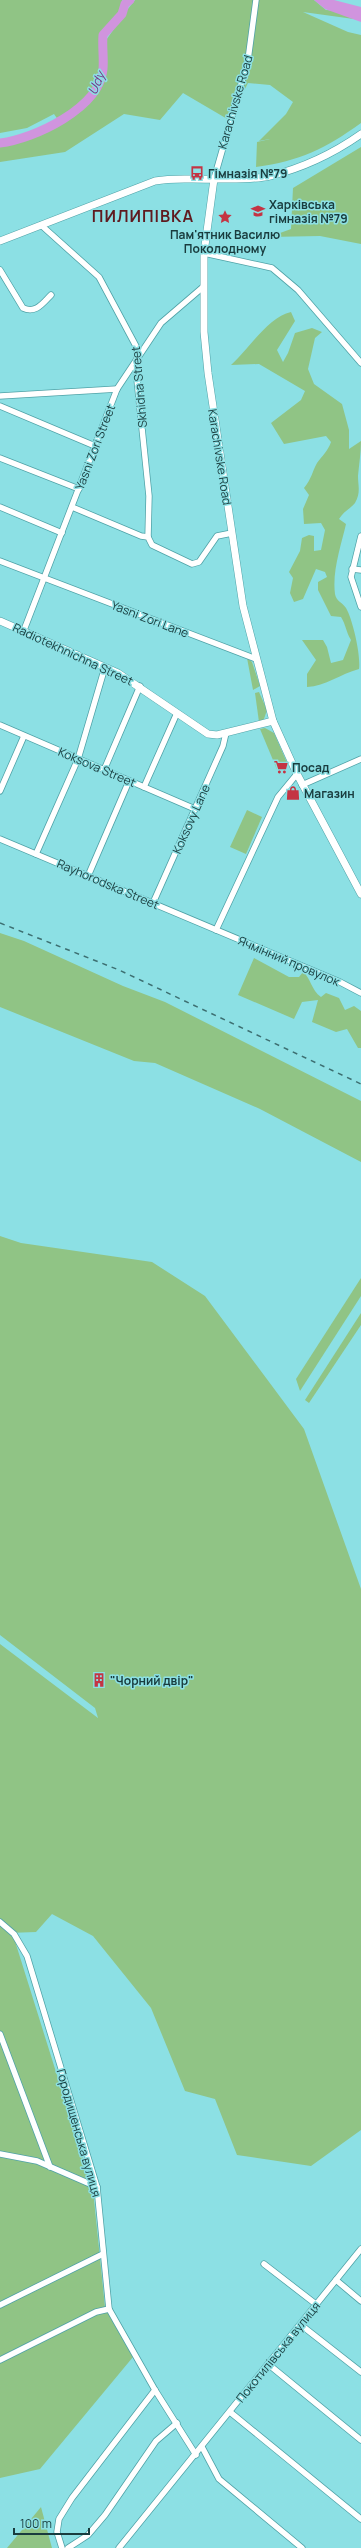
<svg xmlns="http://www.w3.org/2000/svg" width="361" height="2548" font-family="Manrope,sans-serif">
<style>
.green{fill:#90c485;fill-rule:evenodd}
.water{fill:#d094de}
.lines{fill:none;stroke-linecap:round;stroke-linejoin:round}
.river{stroke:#d094de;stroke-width:9}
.minor-casing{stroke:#4fa2a7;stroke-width:7}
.major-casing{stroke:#4fa2a7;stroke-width:8}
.minor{stroke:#fff;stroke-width:5.5}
.major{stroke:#fff;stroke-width:7}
.rail{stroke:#3d6f71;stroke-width:1.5;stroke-dasharray:5 5;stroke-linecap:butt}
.labels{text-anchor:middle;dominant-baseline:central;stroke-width:3;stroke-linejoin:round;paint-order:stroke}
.street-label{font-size:12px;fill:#193c3e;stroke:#8ce0e4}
.poi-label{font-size:12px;font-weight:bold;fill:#193c3e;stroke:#8ce0e4;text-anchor:start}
.water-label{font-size:13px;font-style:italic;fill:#793289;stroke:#8ce0e4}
.district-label{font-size:16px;font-weight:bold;letter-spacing:1px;fill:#5f1a1f;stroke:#8ce0e4}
</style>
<rect width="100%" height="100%" fill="#8ce0e4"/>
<g class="green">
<path d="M0,0h122l5,10 8,-10h179l12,10 35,3v7l-58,-8 45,20 13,3v88c-36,26 -61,38 -105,44l1,-25 13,-3 -11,2 27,-27 7,-12 -23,-17 -22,-2 -19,37 -46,-27 -23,27 -36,-6 -59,38 -65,10v-17l61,-21 -7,-10 -27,14 -27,5zM126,12l-22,31 -3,-9zM105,78l-26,34 -16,10z"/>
<polygon points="361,147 361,244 320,236 269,237 291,229 293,188"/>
<path d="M291,312l4,9 -18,29 6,12 5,-9 7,-20 17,-5 10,4 -7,6 -7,31 6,15 28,20 7,26v19l12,-8c0,12 -2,23 -3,35 0,10 3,16 -3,27 -5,6 -11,8 -16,16l7,5c-5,22 -14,47 -11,70 1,7 7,8 11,14 7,12 15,48 13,61 -19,5 -33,17 -52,18v-13l9,-14 -14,-20h21l4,7 4,16 12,-3 8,-20c-5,-8 -5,-15 -10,-23l-10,-1 -13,-26v-8l9,-5 -2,-5 -9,-3 -13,30 -9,3 -4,-9 3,-15 -4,-6 11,-21 2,-13 7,-3 5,1v15l7,-1 4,-20 -4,-7 -17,1 -1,-15 6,-14 -5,-7c8,-10 8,-16 13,-25 5,-7 11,-12 14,-21l-5,-6 -42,8 -13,-21 30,-23 4,-9 -46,-27 -28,1c17,-15 37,-48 60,-53z"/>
<polygon points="247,658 252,662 260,686 253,690"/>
<polygon points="259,692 267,710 264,719 259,722 255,693"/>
<polygon points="265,728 274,733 288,765 282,774 278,772 260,729"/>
<polygon points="247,810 262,817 246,854 230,847"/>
<polygon points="0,933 24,941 123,986 165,1002 361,1101 361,1162 260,1109 155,1063 134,1061 0,1007"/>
<path d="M254,958l35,19h10l4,-5c8,6 8,18 18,25l5,-4 13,5 6,12 9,-4 7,5v37h-3l-11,-19 -11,3 -24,-10 6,-22 -16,2 -8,17 -56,-24z"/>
<polygon points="0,1236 21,1243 152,1262 205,1296 304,1429 361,1589 361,2130 311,2166 237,2155 215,2099 185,2091 151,2008 93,1936 52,1914 36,1932 8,1933 14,1938 93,2190 105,2307 133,2357 40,2469 0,2478 0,1644 98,1718 95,1708 0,1635"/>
<polygon points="361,1278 361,1296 300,1391 296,1379"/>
<polygon points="361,1313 361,1325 309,1403 305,1400"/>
<polygon points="41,2507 52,2548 7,2548"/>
</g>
<polygon class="water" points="314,0 334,0 361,7 361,22 325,9"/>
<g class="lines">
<path class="river" d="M0,143c34,-4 100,-35 103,-74 1,-11 -1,-22 0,-34l19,-21 3,-10 5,-4"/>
<defs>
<g id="minor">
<polyline points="214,179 248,60 256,0"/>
<polyline points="41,225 99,277 137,348 136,370 149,496 148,537"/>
<polyline points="204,253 272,268 298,290 361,363"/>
<path d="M0,270l23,38c13,6 20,-5 28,-13"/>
<polyline points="0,396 117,389"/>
<polyline points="0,406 95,446"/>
<polyline points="0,458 79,489"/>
<polyline points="0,507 62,533"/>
<polyline points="72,507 141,536 148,537 152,545 192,564 199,562 217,536 232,533"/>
<polyline points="361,536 351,577 361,607"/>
<polyline points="0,561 256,659"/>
<polyline points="352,569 361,570"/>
<polyline points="24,630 117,389 161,323 203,287"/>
<polyline points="0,725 195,809"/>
<polyline points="104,770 140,686"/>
<polyline points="302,785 361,759"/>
<polyline points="144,787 177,713"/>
<polyline points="0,791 24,736"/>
<polyline points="0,839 340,982 361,993"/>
<polyline points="36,854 78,759 105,667"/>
<polyline points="88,876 129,781"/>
<polyline points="153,903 223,746 226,733"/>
<polyline points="216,930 278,797 297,774"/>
<polyline points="0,1922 14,1934 27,1956 97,2187 109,2309 155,2390 196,2455"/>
<polyline points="0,2034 50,2167"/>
<polyline points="0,2154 37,2161 97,2187"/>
<polyline points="264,2264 317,2305"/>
<polyline points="336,2280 361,2301"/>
<polyline points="0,2305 103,2254"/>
<polyline points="301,2325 361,2372"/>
<polyline points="0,2360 96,2312 109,2309"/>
<polyline points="268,2364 361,2440"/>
<polyline points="230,2412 361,2519"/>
<polyline points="202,2447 219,2479 302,2548"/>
<polyline points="62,2548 57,2532 59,2519 72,2498 155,2390"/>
<polyline points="68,2548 88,2535 105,2515 156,2441 177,2423"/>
<polyline points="119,2548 361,2249"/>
</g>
<g id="major">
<polyline points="214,179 204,253 204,332 208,373 243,606 273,721 297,774 361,894"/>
<path d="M0,241l155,-60c21,-4 39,-1 60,-2 17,0 38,1 55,-3 32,-8 64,-23 91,-42"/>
<polyline points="0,621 118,673 208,734 217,735 273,721"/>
</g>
</defs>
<use href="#minor" class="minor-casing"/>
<use href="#major" class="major-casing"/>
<use href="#minor" class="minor"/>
<use href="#major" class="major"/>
<polyline class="rail" points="0,923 119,970 361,1084"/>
</g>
<defs>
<symbol id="bus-bare" viewBox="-9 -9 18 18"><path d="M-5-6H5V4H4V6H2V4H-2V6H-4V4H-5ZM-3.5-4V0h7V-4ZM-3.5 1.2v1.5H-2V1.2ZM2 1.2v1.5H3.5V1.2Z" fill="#c43443" stroke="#8ce0e4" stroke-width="2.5" paint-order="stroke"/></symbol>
<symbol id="school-bare" viewBox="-9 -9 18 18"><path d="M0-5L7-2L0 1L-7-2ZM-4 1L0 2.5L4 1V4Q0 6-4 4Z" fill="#c43443" stroke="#8ce0e4" stroke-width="2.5" paint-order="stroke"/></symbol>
<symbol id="sight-bare" viewBox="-9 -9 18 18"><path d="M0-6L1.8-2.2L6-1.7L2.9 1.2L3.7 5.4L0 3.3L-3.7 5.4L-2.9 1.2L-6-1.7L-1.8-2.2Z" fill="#c43443" stroke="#8ce0e4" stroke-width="2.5" paint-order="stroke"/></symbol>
<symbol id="supermarket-bare" viewBox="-9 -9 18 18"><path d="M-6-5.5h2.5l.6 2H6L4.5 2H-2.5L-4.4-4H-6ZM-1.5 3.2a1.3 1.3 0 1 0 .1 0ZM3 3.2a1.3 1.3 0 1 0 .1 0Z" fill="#c43443" stroke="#8ce0e4" stroke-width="2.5" paint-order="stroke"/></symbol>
<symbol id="shop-bare" viewBox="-9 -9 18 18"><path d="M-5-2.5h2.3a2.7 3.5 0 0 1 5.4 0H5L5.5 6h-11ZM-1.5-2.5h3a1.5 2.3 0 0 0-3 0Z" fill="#c43443" stroke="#8ce0e4" stroke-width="2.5" paint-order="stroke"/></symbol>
<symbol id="building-bare" viewBox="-9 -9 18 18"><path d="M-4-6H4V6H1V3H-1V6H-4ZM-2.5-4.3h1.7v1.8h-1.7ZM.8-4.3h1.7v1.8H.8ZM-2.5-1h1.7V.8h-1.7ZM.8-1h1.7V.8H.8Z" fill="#c43443" stroke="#8ce0e4" stroke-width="2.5" paint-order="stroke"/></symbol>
</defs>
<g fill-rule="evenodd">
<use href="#bus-bare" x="187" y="163" width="20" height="20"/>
<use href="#school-bare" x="248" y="201" width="20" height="20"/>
<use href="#sight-bare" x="215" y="207" width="20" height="20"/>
<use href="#supermarket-bare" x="271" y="757" width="20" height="20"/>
<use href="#shop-bare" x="283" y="783" width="20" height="20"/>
<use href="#building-bare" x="89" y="1670" width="20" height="20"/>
</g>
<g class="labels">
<g class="street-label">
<text transform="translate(235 102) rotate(-74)">Karachivske Road</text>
<text transform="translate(139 387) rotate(-95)">Skhidna Street</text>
<text transform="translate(95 447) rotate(-69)">Yasni Zori Street</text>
<text transform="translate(220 457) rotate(81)">Karachivske Road</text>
<text transform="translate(150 619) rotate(21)">Yasni Zori Lane</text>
<text transform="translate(73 654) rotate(25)">Radiotekhnichna Street</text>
<text transform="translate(97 767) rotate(23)">Koksova Street</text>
<text transform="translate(191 819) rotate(-66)">Koksovy Lane</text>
<text transform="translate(108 884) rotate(23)">Rayhorodska Street</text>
<text transform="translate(289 961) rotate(23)">Ячмінний провулок</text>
<text transform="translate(79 2133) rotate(74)">Городищенська вулиця</text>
<text transform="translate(278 2352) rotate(-51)">Покотилівська вулиця</text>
</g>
<g class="poi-label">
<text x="208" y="173">Гімназія №79</text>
<text x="269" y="204">Харківська<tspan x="269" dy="14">гімназія №79</tspan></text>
<text x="225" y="234" text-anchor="middle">Пам'ятник Василю<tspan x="225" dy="14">Поколодному</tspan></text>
<text x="292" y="767">Посад</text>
<text x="304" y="793">Магазин</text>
<text x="110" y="1680">"Чорний двір"</text>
</g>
<g class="water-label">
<text transform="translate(96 83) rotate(-66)">Udy</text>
</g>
<g class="district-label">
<text x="143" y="216">ПИЛИПІВКА</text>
</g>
</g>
<path d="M14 2528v6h75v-6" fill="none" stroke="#193c3e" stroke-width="2"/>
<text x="20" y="2528" font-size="12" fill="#193c3e" stroke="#8ce0e4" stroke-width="3" paint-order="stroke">100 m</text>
</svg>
